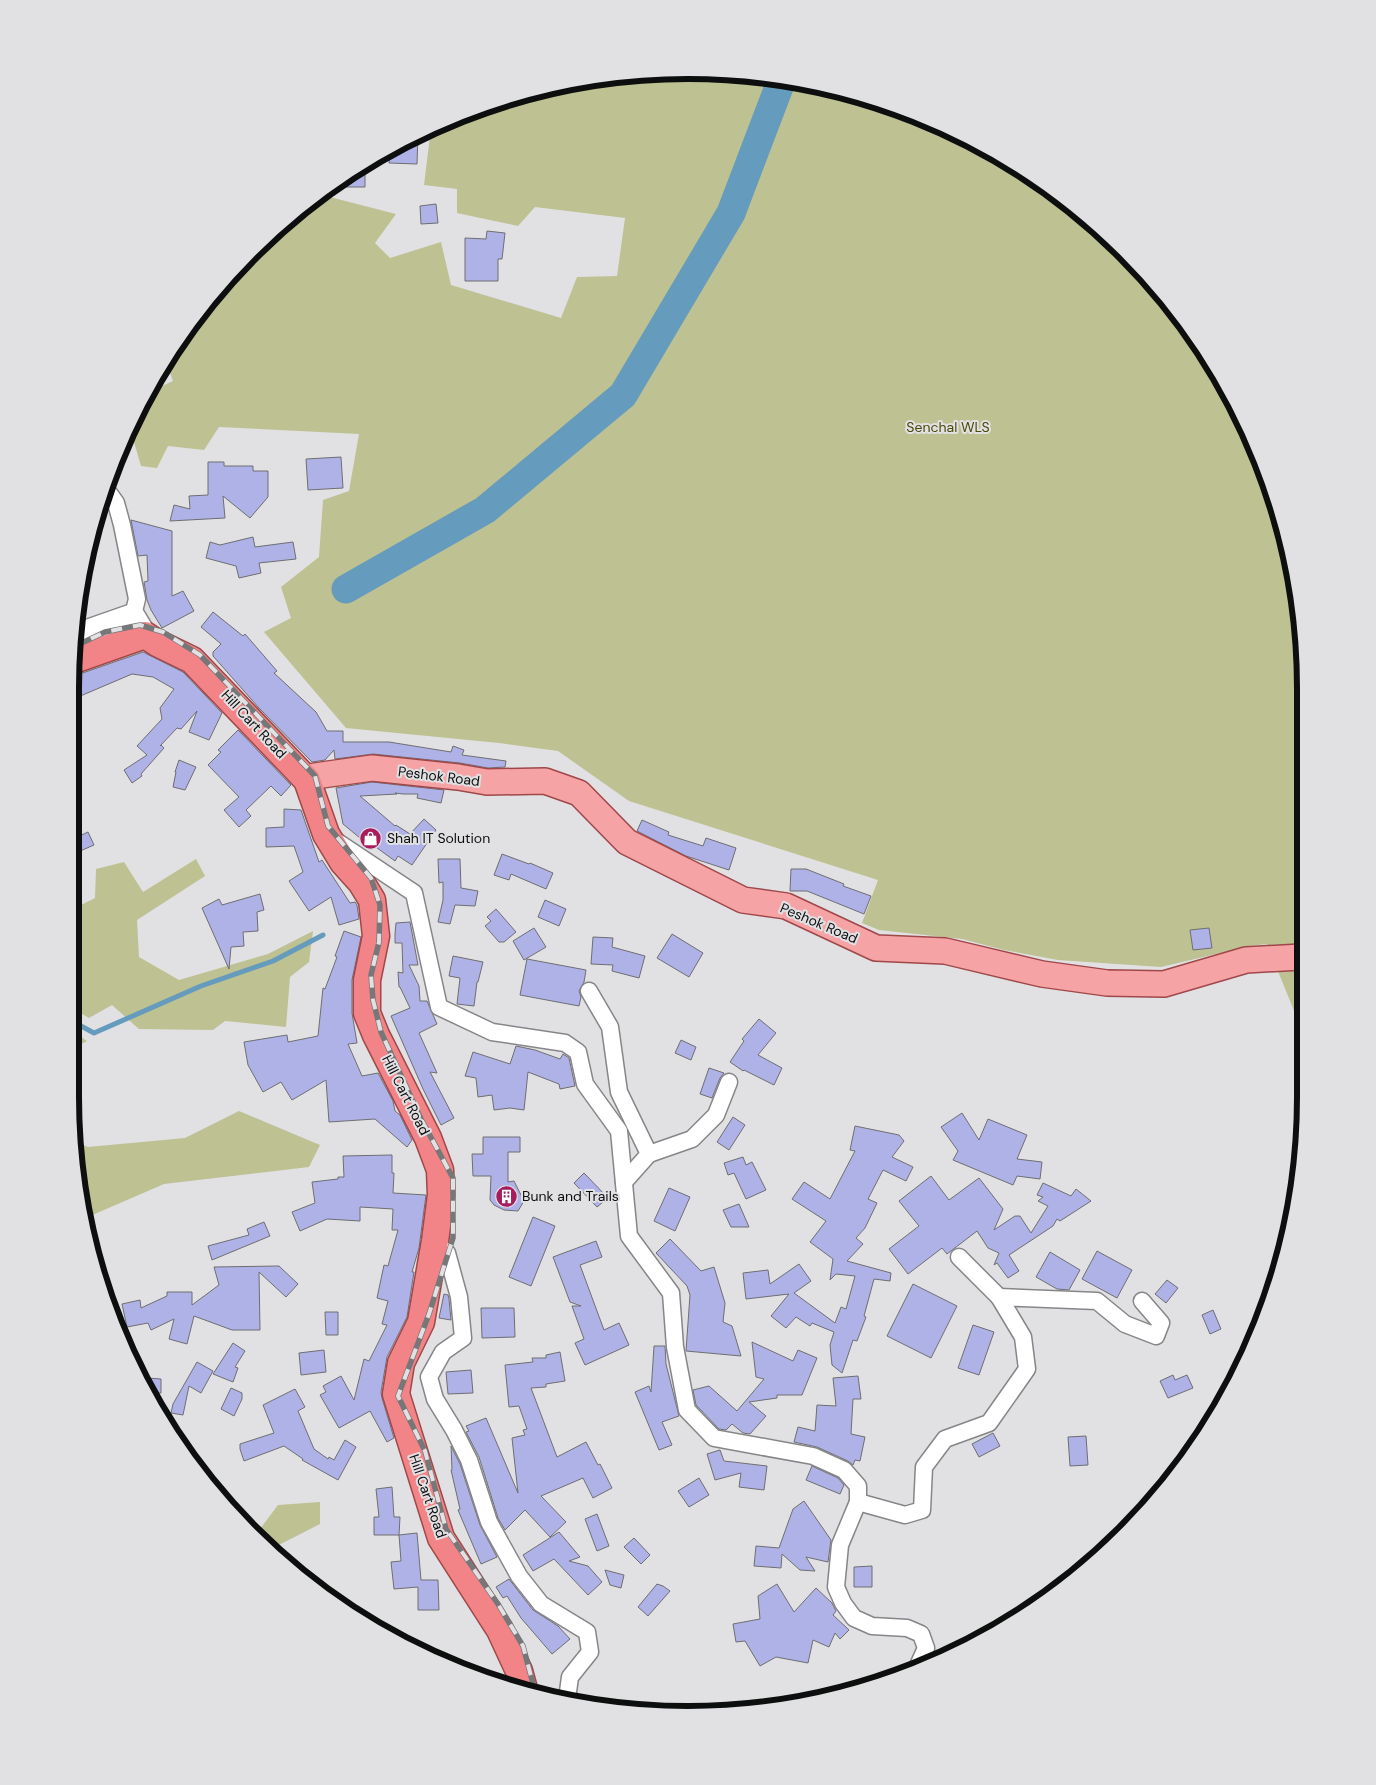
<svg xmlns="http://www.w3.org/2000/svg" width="1376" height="1785" font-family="'DM Sans',sans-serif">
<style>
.green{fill:#bec192}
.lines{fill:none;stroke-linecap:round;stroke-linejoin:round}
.stream{stroke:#659bbc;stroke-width:5}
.river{stroke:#659bbc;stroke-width:29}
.building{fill:#afb2e7;stroke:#6e6e71}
.minor-casing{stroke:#868689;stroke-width:19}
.secondary-casing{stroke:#868689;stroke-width:25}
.primary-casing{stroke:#a04749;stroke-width:28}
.trunk-casing{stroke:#a04749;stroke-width:29}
.minor{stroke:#fff;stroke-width:16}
.secondary{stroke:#fff;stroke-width:22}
.primary{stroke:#f5a3a5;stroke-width:25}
.trunk{stroke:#f28487;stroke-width:26}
.rail-casing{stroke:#767778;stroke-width:5.5}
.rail{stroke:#e1e1e4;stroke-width:4;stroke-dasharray:11;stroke-linecap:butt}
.labels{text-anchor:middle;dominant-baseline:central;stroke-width:4;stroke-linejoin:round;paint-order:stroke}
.park-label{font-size:14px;fill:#494a05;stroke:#e1e1e4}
.street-label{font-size:14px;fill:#0d0e0e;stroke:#e1e1e4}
.poi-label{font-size:14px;fill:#0d0e0e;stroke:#e1e1e4;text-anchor:start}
.rim{fill:none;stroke:#0d0e0e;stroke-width:6}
</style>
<rect width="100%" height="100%" fill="#e1e1e4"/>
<g class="green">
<polygon points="688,70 776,79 723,212 616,388 477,502 344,585 337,596 349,597 488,513 628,398 738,215 790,80 809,82 925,117 1032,174 1125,251 1202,345 1273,489 1301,608 1301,1028 1267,944 1250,946 1161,967 1058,960 1004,950 962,939 879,930 862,923 878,880 629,801 558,751 499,743 346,728 264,632 291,618 281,587 319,557 323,500 349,491 359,434 219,427 204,450 168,446 157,468 141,466 134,442 123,443 134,414 147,393 173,381 166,362 198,312 280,224 318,194 396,214 375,243 390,258 441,242 451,285 561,318 577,277 617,276 625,218 535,207 518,226 457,213 457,189 424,185 431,128 452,117 568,82"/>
<polygon points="196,859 205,876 137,920 139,957 179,980 268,954 313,931 309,962 290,977 286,1027 225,1021 213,1030 139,1029 112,1005 89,1018 70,1007 71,910 95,898 96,869 124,862 143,892"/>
<polygon points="70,1030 87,1041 70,1050"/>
<polygon points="239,1111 320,1145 309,1167 164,1184 90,1216 86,1222 76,1142 88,1147 185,1138"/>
<polygon points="320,1502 320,1524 271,1549 254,1537 278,1505"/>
</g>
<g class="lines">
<polyline class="stream" points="70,1020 94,1033 201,986 273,961 323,935"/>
<polyline class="river" points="346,589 485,510 623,395 731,213 782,79"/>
</g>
<g class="building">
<polygon points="418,135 417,164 389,163 390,150"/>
<polygon points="365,163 365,187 344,187 344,174"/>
<polygon points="436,204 438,223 421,224 420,206"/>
<polygon points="487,231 505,233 502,259 498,259 498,281 465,281 465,238 486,239"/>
<polygon points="341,457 343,488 308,490 306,459"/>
<polygon points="208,462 224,462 224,466 253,466 253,471 268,471 268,497 250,518 223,496 225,518 170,521 174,505 190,509 189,496 208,495"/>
<polygon points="131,520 172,531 172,596 183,591 194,611 162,628 151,610 147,600 144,582 148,581 147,555 138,556"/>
<polygon points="253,537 255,547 293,542 296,559 259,563 261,573 239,578 236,566 206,558 210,542 220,545"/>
<polygon points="213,612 243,636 245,634 277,671 274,673 316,712 327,731 343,731 343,742 389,742 451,752 453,746 464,750 462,755 506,761 505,767 488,768 460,763 373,754 335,759 334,750 325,760 312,762 259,708 213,656 213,652 221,644 201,627"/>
<polygon points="143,652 183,672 222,713 209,740 189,732 197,711 181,729 177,728 160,746 161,745 164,748 141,774 142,776 132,783 124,770 147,755 137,746 162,719 160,708 174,689 153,677 132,674 71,700 71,677"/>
<polygon points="238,730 291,785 281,796 271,786 246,810 251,816 239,827 224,810 239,797 208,765 221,752 218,750"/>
<polygon points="179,760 196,767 185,790 173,787 176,772 175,772"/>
<polygon points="372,782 444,790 441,803 417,798 418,794 403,794 395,793 397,794 360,796 395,826 396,825 410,834 424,819 436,830 412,865 398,856 395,861 373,845 371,847 343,824 336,788"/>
<polygon points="284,809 301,810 319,862 322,860 350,903 355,902 357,905 359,919 339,925 331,897 309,911 289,881 303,872 294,846 266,847 266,828 284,827"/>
<polygon points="642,820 669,832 668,835 703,846 706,838 736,848 729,870 686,856 637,831"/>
<polygon points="88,832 94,845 71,855 71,840"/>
<polygon points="502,854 529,864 530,863 553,873 546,889 511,874 509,880 494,875"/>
<polygon points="438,859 460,859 461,888 478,891 475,906 455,905 450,924 438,922 443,900 443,882 439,883"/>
<polygon points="791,869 806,869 844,884 843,886 871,896 864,914 807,891 790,891"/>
<polygon points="260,894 264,910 257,912 258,931 243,932 244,946 231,947 229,969 202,908 219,899 222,905"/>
<polygon points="545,900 566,909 559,926 538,917"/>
<polygon points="496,909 516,932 504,942 499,942 485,926 491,921 487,917"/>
<polygon points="410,922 418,965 409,965 419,986 420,1001 427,1001 437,1024 419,1033 437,1073 430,1072 454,1118 441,1125 423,1089 391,1016 410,1008 400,987 399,987 398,972 403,973 402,943 395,943 395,934 396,923"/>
<polygon points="534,928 546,947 524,960 513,941"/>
<polygon points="1209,928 1212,948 1193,950 1190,930"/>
<polygon points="344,931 361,937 352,980 352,1013 357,1043 348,1044 362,1076 378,1073 393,1101 395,1111 400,1115 412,1140 407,1147 375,1119 329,1122 326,1080 292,1100 281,1082 263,1092 248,1065 244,1042 287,1035 288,1042 318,1036 323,988 325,989 337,957 335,956"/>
<polygon points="672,934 703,953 689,977 657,958"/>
<polygon points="593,937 613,938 612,947 645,956 639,978 612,971 613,965 591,964"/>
<polygon points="453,956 483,962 478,982 477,982 474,1006 457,1004 460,978 449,976"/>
<polygon points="527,959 586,970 584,982 579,991 581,997 579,1006 520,995"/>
<polygon points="759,1019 776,1033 758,1055 782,1068 774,1085 744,1070 743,1071 730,1062 744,1041 742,1039"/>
<polygon points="681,1040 696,1047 691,1060 675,1053"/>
<polygon points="516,1046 535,1050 560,1059 563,1054 569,1058 575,1086 560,1089 559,1084 528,1072 524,1110 510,1108 494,1110 492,1095 478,1097 476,1078 465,1076 473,1052 510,1064"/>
<polygon points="709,1068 724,1073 720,1078 712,1098 700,1094"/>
<polygon points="962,1113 979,1140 988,1119 1027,1135 1017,1159 1042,1162 1040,1179 1017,1176 1013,1185 953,1160 958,1151 941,1127"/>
<polygon points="733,1117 745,1125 729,1150 717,1142"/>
<polygon points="855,1126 899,1135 904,1141 892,1157 913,1167 906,1181 883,1170 868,1199 877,1203 865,1228 856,1238 863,1244 847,1261 891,1273 890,1281 874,1279 864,1316 866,1317 857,1341 853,1340 842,1373 832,1365 830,1345 834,1332 812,1323 810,1326 796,1317 786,1328 771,1316 789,1294 746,1299 743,1273 768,1270 770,1284 799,1264 811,1281 794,1293 835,1323 841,1307 846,1309 855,1276 836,1274 830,1280 833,1259 810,1242 826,1221 792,1199 804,1182 830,1199 855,1151 850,1150"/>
<polygon points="483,1137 520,1137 520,1152 508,1152 508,1182 514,1181 524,1201 518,1211 504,1210 494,1205 490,1200 491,1176 473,1176 472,1154 483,1154"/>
<polygon points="392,1155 392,1173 394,1173 393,1193 426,1195 419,1248 412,1272 414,1272 407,1317 387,1357 381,1392 382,1398 394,1438 387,1442 370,1411 339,1428 320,1395 326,1392 323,1386 341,1376 354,1400 364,1359 369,1361 387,1325 382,1324 388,1301 377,1298 384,1265 388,1266 398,1230 392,1230 393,1209 360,1207 360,1221 327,1219 300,1231 292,1212 315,1203 312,1182 338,1179 338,1177 344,1177 343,1156"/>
<polygon points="743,1157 746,1165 752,1162 766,1190 746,1199 734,1173 728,1175 724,1163"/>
<polygon points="584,1173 608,1198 597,1207 574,1183"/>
<polygon points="931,1176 949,1200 979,1178 1003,1209 994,1230 1015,1216 1020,1216 1031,1233 1048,1206 1038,1201 1043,1197 1037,1195 1043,1183 1071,1196 1076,1189 1091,1201 1060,1221 1057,1219 1053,1226 1009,1255 1019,1271 1008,1278 997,1263 994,1265 999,1253 988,1248 977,1231 947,1254 942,1248 908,1274 889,1249 919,1226 899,1201"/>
<polygon points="669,1188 690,1197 675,1231 654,1221"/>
<polygon points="739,1204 749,1227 731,1227 723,1210"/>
<polygon points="533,1217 555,1226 531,1286 509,1277"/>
<polygon points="264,1222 270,1236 212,1260 208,1246 249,1235 247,1229"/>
<polygon points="670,1239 701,1271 714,1267 725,1303 723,1322 732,1326 741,1356 686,1351 690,1295 687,1286 656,1253"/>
<polygon points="596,1241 602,1257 580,1265 604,1330 619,1323 629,1345 585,1365 575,1343 584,1339 572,1306 581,1306 570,1302 553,1257"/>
<polygon points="1097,1251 1132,1270 1117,1298 1082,1279"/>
<polygon points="1050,1252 1080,1270 1069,1290 1057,1289 1036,1277"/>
<polygon points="279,1266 298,1284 286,1297 259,1272 260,1330 232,1330 194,1316 187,1344 169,1339 174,1319 151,1330 148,1323 127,1327 122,1304 140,1300 141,1308 167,1296 167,1292 192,1292 192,1305 219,1285 214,1267"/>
<polygon points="1167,1280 1178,1288 1166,1303 1155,1294"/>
<polygon points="913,1284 957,1306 931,1358 887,1336"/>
<polygon points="444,1294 448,1295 449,1299 451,1320 439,1318"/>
<polygon points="481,1308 514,1308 515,1337 482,1338"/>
<polygon points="1213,1310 1221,1329 1210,1334 1202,1315"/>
<polygon points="325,1312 338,1312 338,1335 326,1335"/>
<polygon points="973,1325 994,1332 979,1375 958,1368"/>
<polygon points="752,1342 793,1361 798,1350 817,1358 802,1395 777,1395 777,1398 749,1402 766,1416 750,1434 743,1433 732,1424 726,1430 719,1429 696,1405 693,1390 709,1386 737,1411 764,1379 756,1377"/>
<polygon points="233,1343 245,1351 235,1367 238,1368 233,1382 213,1374"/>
<polygon points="654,1346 665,1346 666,1364 679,1416 662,1422 672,1445 659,1450 635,1392 649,1386 651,1392"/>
<polygon points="324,1350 326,1372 301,1375 299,1353"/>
<polygon points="560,1352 565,1381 546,1384 546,1387 531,1388 557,1457 586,1442 598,1465 600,1464 612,1488 593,1498 583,1478 541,1496 566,1522 550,1537 525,1510 505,1530 498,1518 479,1457 466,1432 469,1431 466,1426 486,1418 518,1493 512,1438 525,1435 523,1430 527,1429 519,1406 509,1407 505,1365 533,1362 532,1358 546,1358 546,1355"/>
<polygon points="197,1362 213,1371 201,1393 189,1386 183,1415 171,1413 173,1404"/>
<polygon points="471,1370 473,1393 448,1394 446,1372"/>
<polygon points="1173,1375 1175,1380 1187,1375 1193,1388 1168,1398 1160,1381"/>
<polygon points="858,1376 861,1399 853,1399 851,1434 865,1437 860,1461 855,1460 853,1465 848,1461 817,1447 794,1442 798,1427 815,1431 817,1405 836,1406 833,1378"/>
<polygon points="148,1378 161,1379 161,1393 148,1393"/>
<polygon points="231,1388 242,1393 242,1399 234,1416 221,1409"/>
<polygon points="295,1389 305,1407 298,1411 314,1449 328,1459 329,1457 334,1460 345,1440 356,1447 338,1480 302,1460 303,1459 284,1446 244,1461 240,1449 240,1444 274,1433 263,1405"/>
<polygon points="993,1433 1000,1446 979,1457 972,1444"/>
<polygon points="1086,1436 1088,1465 1070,1466 1068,1437"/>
<polygon points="451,1446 460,1464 480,1525 497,1557 481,1564 458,1510 460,1509 451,1470 452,1470"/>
<polygon points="720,1450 724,1461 767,1466 764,1490 739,1487 741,1473 715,1480 707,1454"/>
<polygon points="812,1466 838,1478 844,1485 840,1494 806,1480"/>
<polygon points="699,1478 709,1495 689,1507 678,1491"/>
<polygon points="392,1487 394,1517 400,1517 399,1535 374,1535 374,1517 379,1517 376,1489"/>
<polygon points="804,1501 831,1540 828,1562 806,1557 815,1571 800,1570 782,1554 781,1568 754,1566 756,1546 779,1548 793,1509"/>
<polygon points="597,1514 609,1546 597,1551 585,1519"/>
<polygon points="559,1532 580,1557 569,1561 588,1566 602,1582 588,1595 554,1559 533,1571 523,1555"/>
<polygon points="417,1533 421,1580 438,1580 439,1610 418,1610 418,1587 394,1589 391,1562 401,1561 399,1535"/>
<polygon points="634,1538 650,1555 641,1564 624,1547"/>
<polygon points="872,1566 872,1587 854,1587 854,1567"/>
<polygon points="605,1570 624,1575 621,1588 610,1585"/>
<polygon points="509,1579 533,1610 558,1626 570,1639 552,1654 521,1618 507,1596 503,1598 496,1587"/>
<polygon points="657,1584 663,1586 670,1591 648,1616 638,1607"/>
<polygon points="777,1584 794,1612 816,1588 832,1603 836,1611 833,1615 849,1630 840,1639 835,1633 829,1647 813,1640 808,1663 776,1657 760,1666 745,1641 736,1642 733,1624 760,1619 758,1596"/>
</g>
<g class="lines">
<defs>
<g id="minor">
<polyline points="106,489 116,503 122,525 137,599 133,615"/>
<polyline points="336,841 414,893 439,1007 492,1032 565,1043 578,1052 585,1084 619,1131 629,1236 671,1293 675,1347 687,1410 714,1438 813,1456 844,1470 858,1486 858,1502 840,1545 836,1587 843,1603 854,1618 872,1626 907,1628 921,1634 926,1648 917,1668"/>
<polyline points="589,991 610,1027 619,1092 649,1154 624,1182"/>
<polyline points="649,1154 692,1139 716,1115 729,1082"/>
<polyline points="435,1241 447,1253 459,1297 463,1338 443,1352 429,1377 435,1399 454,1430 469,1460 489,1522 519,1576 541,1604 587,1632 590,1652 570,1677 567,1699"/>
<polyline points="959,1257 999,1297"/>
<polyline points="858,1502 905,1515 922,1510 924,1467 945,1439 989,1423 1027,1369 1023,1337 999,1297 1097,1301 1125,1324 1156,1336 1161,1323 1142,1301"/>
</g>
<polyline id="secondary" points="73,636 133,615 145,635"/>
<polyline id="primary" points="307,780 315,776 372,768 458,777 487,782 545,781 579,793 627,842 743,900 786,906 876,948 945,951 1042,974 1107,983 1164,984 1246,960 1301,957"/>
<polyline id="trunk" points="71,661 145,635 157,643 192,660 307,780 326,834 343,862 361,882 372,900 376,936 367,980 367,1013 376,1035 428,1138 440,1170 441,1195 435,1241 421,1322 401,1363 396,1394 441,1538 500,1630 519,1671 525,1693"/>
</defs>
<use href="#minor" class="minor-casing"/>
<use href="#secondary" class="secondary-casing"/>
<use href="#primary" class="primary-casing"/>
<use href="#trunk" class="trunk-casing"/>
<use href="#minor" class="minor"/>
<use href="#secondary" class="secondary"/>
<use href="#primary" class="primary"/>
<use href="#trunk" class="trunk"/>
<defs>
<polyline id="rail" points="71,648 105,632 140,625 163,632 200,655 315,776 328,826 371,878 380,905 379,942 371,975 373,1000 381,1032 421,1119 453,1178 453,1238 429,1314 398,1396 425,1451 446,1529 498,1604 523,1646 536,1695"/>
</defs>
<use href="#rail" class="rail-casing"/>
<use href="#rail" class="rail"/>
</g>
<defs>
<symbol id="shop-disc" viewBox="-11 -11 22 22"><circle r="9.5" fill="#a81c5d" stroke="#e1e1e4"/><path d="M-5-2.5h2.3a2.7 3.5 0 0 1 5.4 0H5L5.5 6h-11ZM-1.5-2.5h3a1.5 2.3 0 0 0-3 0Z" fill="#fff"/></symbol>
<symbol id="building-disc" viewBox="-11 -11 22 22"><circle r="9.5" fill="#a81c5d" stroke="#e1e1e4"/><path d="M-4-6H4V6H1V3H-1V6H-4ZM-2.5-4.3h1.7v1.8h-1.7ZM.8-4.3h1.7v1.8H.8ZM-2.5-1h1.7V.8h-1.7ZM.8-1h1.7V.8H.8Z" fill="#fff"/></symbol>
</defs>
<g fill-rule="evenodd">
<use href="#shop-disc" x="358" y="826" width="25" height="25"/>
<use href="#building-disc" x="494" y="1184" width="25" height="25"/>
</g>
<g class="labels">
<g class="park-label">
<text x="948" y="427">Senchal WLS</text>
</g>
<g class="street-label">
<text transform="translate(254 724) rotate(47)">Hill Cart Road</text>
<text transform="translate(439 776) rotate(7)">Peshok Road</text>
<text transform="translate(819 923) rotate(23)">Peshok Road</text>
<text transform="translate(406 1095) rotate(63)">Hill Cart Road</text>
<text transform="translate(428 1496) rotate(71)">Hill Cart Road</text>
</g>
<g class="poi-label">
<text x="387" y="838">Shah IT Solution</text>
<text x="522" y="1196">Bunk and Trails</text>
</g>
</g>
<path d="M0 0H1376V1785H0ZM688 79H688A609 609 0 0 1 1297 688V1097A609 609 0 0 1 688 1706H688A609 609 0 0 1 79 1097V688A609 609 0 0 1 688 79Z" fill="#e1e1e4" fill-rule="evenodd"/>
<path class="rim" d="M688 79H688A609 609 0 0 1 1297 688V1097A609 609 0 0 1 688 1706H688A609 609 0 0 1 79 1097V688A609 609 0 0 1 688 79Z"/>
</svg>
